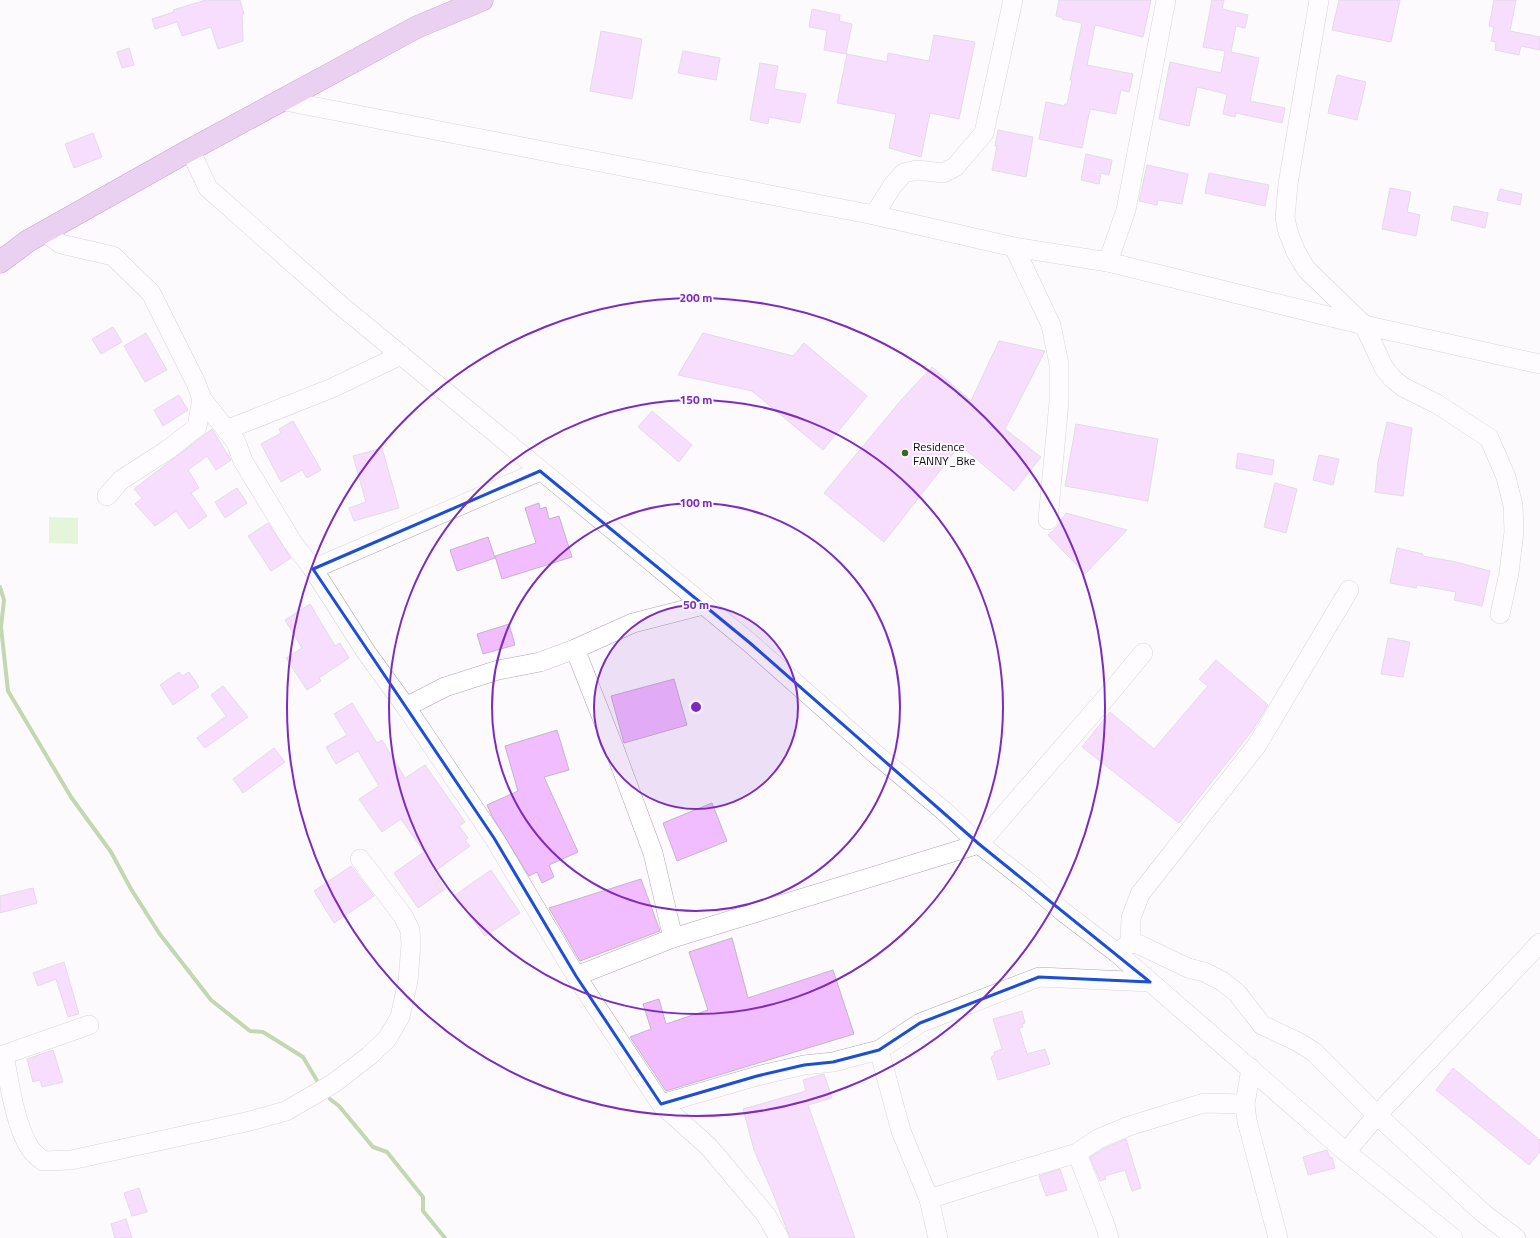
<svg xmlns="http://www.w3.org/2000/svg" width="1540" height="1238" font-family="'Titillium Web',sans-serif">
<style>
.green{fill:#c8f0ad}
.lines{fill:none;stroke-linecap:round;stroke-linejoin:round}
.stream{stroke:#7cad56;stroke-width:4}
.building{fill:#f1bdfe;stroke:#c3b5c7}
.minor-casing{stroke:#b2a4b5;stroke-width:20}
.major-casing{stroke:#7e438c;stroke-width:23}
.minor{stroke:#fff;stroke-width:19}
.major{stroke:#d6a0e2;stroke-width:22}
.marked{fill:none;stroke:#1d4ed8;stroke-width:3;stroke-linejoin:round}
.ring{fill:none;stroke:#7b2cbf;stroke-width:2}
.poi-dot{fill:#40651e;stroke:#fdfafe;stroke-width:1.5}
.labels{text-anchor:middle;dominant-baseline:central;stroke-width:3.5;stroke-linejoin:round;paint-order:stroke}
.poi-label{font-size:12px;fill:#0f0a10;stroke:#fdfafe;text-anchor:start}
.centre{fill:#7b2cbf;stroke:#fdfafe;stroke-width:2}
.ring-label{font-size:12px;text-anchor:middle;font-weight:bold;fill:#7b2cbf;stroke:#fdfafe;stroke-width:3.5;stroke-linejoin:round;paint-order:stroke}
</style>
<rect width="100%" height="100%" fill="#fdfafe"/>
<polygon class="green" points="49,517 78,518 78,544 49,543"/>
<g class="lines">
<g class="stream">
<polyline points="0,587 4,600 1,627 8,691 71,797 111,852 131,889 159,933 211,1000 250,1031 263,1032 303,1057 319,1084"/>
<polyline points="330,1099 339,1106 373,1147 387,1152 423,1197 423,1211 445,1238"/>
</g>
</g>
<g class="building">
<polygon points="206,0 240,0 244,14 242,15 243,41 218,49 211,27 182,36 177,22 155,29 152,19 174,12 173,10"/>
<polygon points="1059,0 1151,0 1143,37 1095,25 1087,65 1133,74 1129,92 1121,90 1116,114 1090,109 1082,148 1039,139 1046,102 1065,106 1065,104 1067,104 1072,80 1070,80 1082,23 1062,19 1063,18 1056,16"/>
<polygon points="1212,0 1224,0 1222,9 1248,15 1245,28 1236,26 1231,52 1259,58 1250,101 1285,108 1282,123 1236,113 1235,117 1223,114 1227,94 1197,87 1189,126 1159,119 1170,62 1221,73 1225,51 1203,47"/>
<polygon points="1339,0 1400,0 1391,42 1332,30"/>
<polygon points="1494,0 1516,0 1510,31 1540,37 1540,50 1521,46 1519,55 1495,50 1496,42 1491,41 1494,27 1489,26"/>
<polygon points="812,9 840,15 839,21 852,24 846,54 824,50 827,30 809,27"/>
<polygon points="601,31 642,39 632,99 590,91"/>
<polygon points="934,35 975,42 959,119 930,113 921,157 889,148 896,114 837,103 847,54 887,62 888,53 929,61"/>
<polygon points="129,48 134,65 122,68 117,52"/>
<polygon points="683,51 720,58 716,80 678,73"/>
<polygon points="760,63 778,66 774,89 806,94 800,123 769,117 768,124 750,120"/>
<polygon points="1337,75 1366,82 1357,120 1328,113"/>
<polygon points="998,130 1033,137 1026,177 992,170 997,146 995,146"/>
<polygon points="93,133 102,157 74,168 65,144"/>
<polygon points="1086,154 1112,160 1109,175 1101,173 1099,184 1081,180"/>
<polygon points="1147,165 1188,174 1182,204 1158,200 1157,205 1139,201"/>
<polygon points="1209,173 1269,185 1265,206 1205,193"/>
<polygon points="1390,188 1411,192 1407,212 1420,215 1416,236 1382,229"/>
<polygon points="1500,189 1522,194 1520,205 1497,200"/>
<polygon points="1454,206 1488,213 1485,228 1451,220"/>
<polygon points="113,327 122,342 101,354 92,339"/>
<polygon points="146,333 167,370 145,382 124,346"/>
<polygon points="703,333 793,356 804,343 867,396 823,450 752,391 678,375"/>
<polygon points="999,341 1045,351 1005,429 1041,457 1014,491 960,445 884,542 824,493 903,398 932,367 971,401"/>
<polygon points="179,395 188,410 163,426 154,410"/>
<polygon points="652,411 692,445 679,462 638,427"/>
<polygon points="293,421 321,470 307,478 302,470 281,482 261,444 281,433 279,429"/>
<polygon points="1387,422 1412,428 1403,496 1375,492 1378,462"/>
<polygon points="1076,424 1158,439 1148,501 1065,486"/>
<polygon points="212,429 231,460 216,470 207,456 188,470 199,488 191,493 207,516 189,529 176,511 155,526 135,504 142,498 134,489"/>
<polygon points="382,448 399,508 354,521 349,508 366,502 353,456"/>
<polygon points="1238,453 1274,460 1272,475 1236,468"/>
<polygon points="1319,455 1339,459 1333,485 1313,480"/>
<polygon points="1275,483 1297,489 1286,533 1264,527"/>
<polygon points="237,488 247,503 225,518 215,502"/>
<polygon points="539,503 540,509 546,507 549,519 559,516 572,557 502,579 495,556 536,543 525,508"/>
<polygon points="1066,513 1127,530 1085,574 1048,535 1057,527"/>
<polygon points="268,523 291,558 271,571 248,536"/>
<polygon points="488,537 495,558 457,571 450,550"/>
<polygon points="1397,548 1423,554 1423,556 1456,562 1490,571 1482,606 1454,600 1456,592 1417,585 1416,588 1390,583"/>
<polygon points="310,604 335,646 340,643 349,658 319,678 321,681 307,690 286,658 302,648 285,620"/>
<polygon points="509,624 515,645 483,654 477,634"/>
<polygon points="1388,638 1410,642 1403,677 1381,674"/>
<polygon points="1216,660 1268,705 1252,731 1179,823 1082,747 1110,712 1154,749 1208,686 1199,679"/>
<polygon points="179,672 182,676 189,672 199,687 173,705 160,685"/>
<polygon points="674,679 687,725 624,743 611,696"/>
<polygon points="223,686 248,717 205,748 197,738 226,716 211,695"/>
<polygon points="352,703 377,743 382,740 405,778 425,765 465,822 459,826 468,838 465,840 470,846 434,872 445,889 418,908 394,873 424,852 401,819 382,832 359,799 379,786 358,751 336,764 326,747 347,735 334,714"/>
<polygon points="557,730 569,770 544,777 578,852 549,865 554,877 542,883 537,872 529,876 492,816 487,805 518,791 505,746"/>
<polygon points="274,748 285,762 243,793 233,779"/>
<polygon points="712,803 727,841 677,861 663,823"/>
<polygon points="351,866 374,896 334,923 314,891"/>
<polygon points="491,870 520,913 485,936 455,895"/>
<polygon points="641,879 660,931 580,961 549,908"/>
<polygon points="33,888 37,903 0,913 0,896"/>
<polygon points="732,938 748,998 833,970 854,1034 666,1091 630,1037 651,1029 643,1004 659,999 666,1024 708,1010 689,952"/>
<polygon points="64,962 79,1014 68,1017 56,979 38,986 33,973"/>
<polygon points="1022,1011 1025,1023 1022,1024 1023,1027 1019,1028 1027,1054 1045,1049 1050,1064 998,1080 991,1057 995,1055 994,1052 1002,1049 993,1019"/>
<polygon points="53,1050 63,1082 42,1087 40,1080 33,1082 27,1059"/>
<polygon points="1453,1068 1540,1140 1540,1152 1529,1165 1436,1090"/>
<polygon points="824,1074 832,1098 808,1105 855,1238 790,1238 774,1196 754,1150 743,1109 806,1091 803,1080"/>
<polygon points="1126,1139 1141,1188 1132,1191 1125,1170 1105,1176 1106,1179 1100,1181 1090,1157 1103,1149"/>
<polygon points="1327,1150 1330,1158 1332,1157 1335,1168 1308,1175 1303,1157"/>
<polygon points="1060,1169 1067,1190 1046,1196 1039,1176"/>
<polygon points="139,1188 147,1212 132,1216 124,1193"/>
<polygon points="126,1219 132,1238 115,1238 111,1224"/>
</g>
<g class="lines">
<defs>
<g id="minor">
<polyline points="1319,0 1288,184 1285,218 1288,232 1296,252 1306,269 1364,325 1384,368 1392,378 1403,387 1437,404 1489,438 1506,477 1513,505 1514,531 1509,573 1500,614"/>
<polyline points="280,100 874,215 1014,247 1108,262 1364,325 1540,364"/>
<polyline points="190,150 208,188 339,304 750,643 879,757 944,811 979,844 1028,882 1062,911 1117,953 1346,1152 1453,1238"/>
<polyline points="874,215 893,185 904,173 917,170 943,173 955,167 984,133 1013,0"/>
<polyline points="44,232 61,244 113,256 151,293 196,383 202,399 197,427 169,449 121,480 107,496"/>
<polyline points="1014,247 1051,325 1059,364 1059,402 1048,520"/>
<polyline points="1108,262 1126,210 1166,0"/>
<polyline points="202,399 236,442 243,461 293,543 313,569 366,652 406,707 494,838 576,976 661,1104 709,1147 766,1215 779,1238"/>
<polyline points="226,430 332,388 401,355"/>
<polyline points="313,569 540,471"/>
<polyline points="575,649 614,748 653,853 673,938"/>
<polyline points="406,707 445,687 498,670 540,662 575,649 633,623 703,605"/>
<polyline points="1130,943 1131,918 1140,894 1257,745 1349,590"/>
<polyline points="1117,953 1130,943 1138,944 1188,968 1204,972 1222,981 1237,993 1262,1025 1298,1042 1314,1052 1377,1115 1483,1213 1516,1238"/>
<polyline points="576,976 673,938 979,844 1110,693 1143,653"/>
<polyline points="879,1050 901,1131 929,1199 938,1238"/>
<path d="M4,1055c5,26 11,71 26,93 3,5 8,9 13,13l28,-1 175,-38 40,-11 48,-28 35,-27 18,-17 13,-22 8,-36 3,-36 -1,-15 -7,-14 -43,-57"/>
<polyline points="0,1056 89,1025"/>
<polyline points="1251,1068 1245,1104 1247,1121 1278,1238"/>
<polyline points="661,1104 757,1076 804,1065 833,1062 879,1050 920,1023 1039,977 1150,982"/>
<polyline points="1346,1152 1377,1115 1540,943"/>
<polyline points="1077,1153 1105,1225 1109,1238"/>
<polyline points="929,1199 1004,1175 1077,1153 1098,1139 1129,1126 1204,1103 1245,1104"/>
</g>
<polyline id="major" points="0,262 28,241 190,150 417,27 482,0"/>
</defs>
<use href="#minor" class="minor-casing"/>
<use href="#major" class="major-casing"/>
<use href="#minor" class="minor"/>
<use href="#major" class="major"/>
</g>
<path d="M0 0H1540V1238H0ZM540,471l210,172 229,201 171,138 -111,-5 -119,46 -41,27 -46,12 -29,3 -47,11 -96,28 -85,-128 -82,-138 -181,-269z" fill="#fdfafe" fill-opacity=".55" fill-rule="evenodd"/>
<path class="marked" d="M540,471l210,172 229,201 171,138 -111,-5 -119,46 -41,27 -46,12 -29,3 -47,11 -96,28 -85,-128 -82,-138 -181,-269z"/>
<circle cx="696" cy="707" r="102" fill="#7b2cbf" fill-opacity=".12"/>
<g class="ring">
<circle cx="696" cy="707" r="102"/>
<circle cx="696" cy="707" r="204"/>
<circle cx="696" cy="707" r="307"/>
<circle cx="696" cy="707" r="409"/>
</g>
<circle class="poi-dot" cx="905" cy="453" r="4"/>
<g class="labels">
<g class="poi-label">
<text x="913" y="446">Residence<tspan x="913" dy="14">FANNY_Bke</tspan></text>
</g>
</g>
<circle cx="696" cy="707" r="6" class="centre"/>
<g class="ring-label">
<text x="696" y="302">200 m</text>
<text x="696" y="404">150 m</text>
<text x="696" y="507">100 m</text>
<text x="696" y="609">50 m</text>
</g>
</svg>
